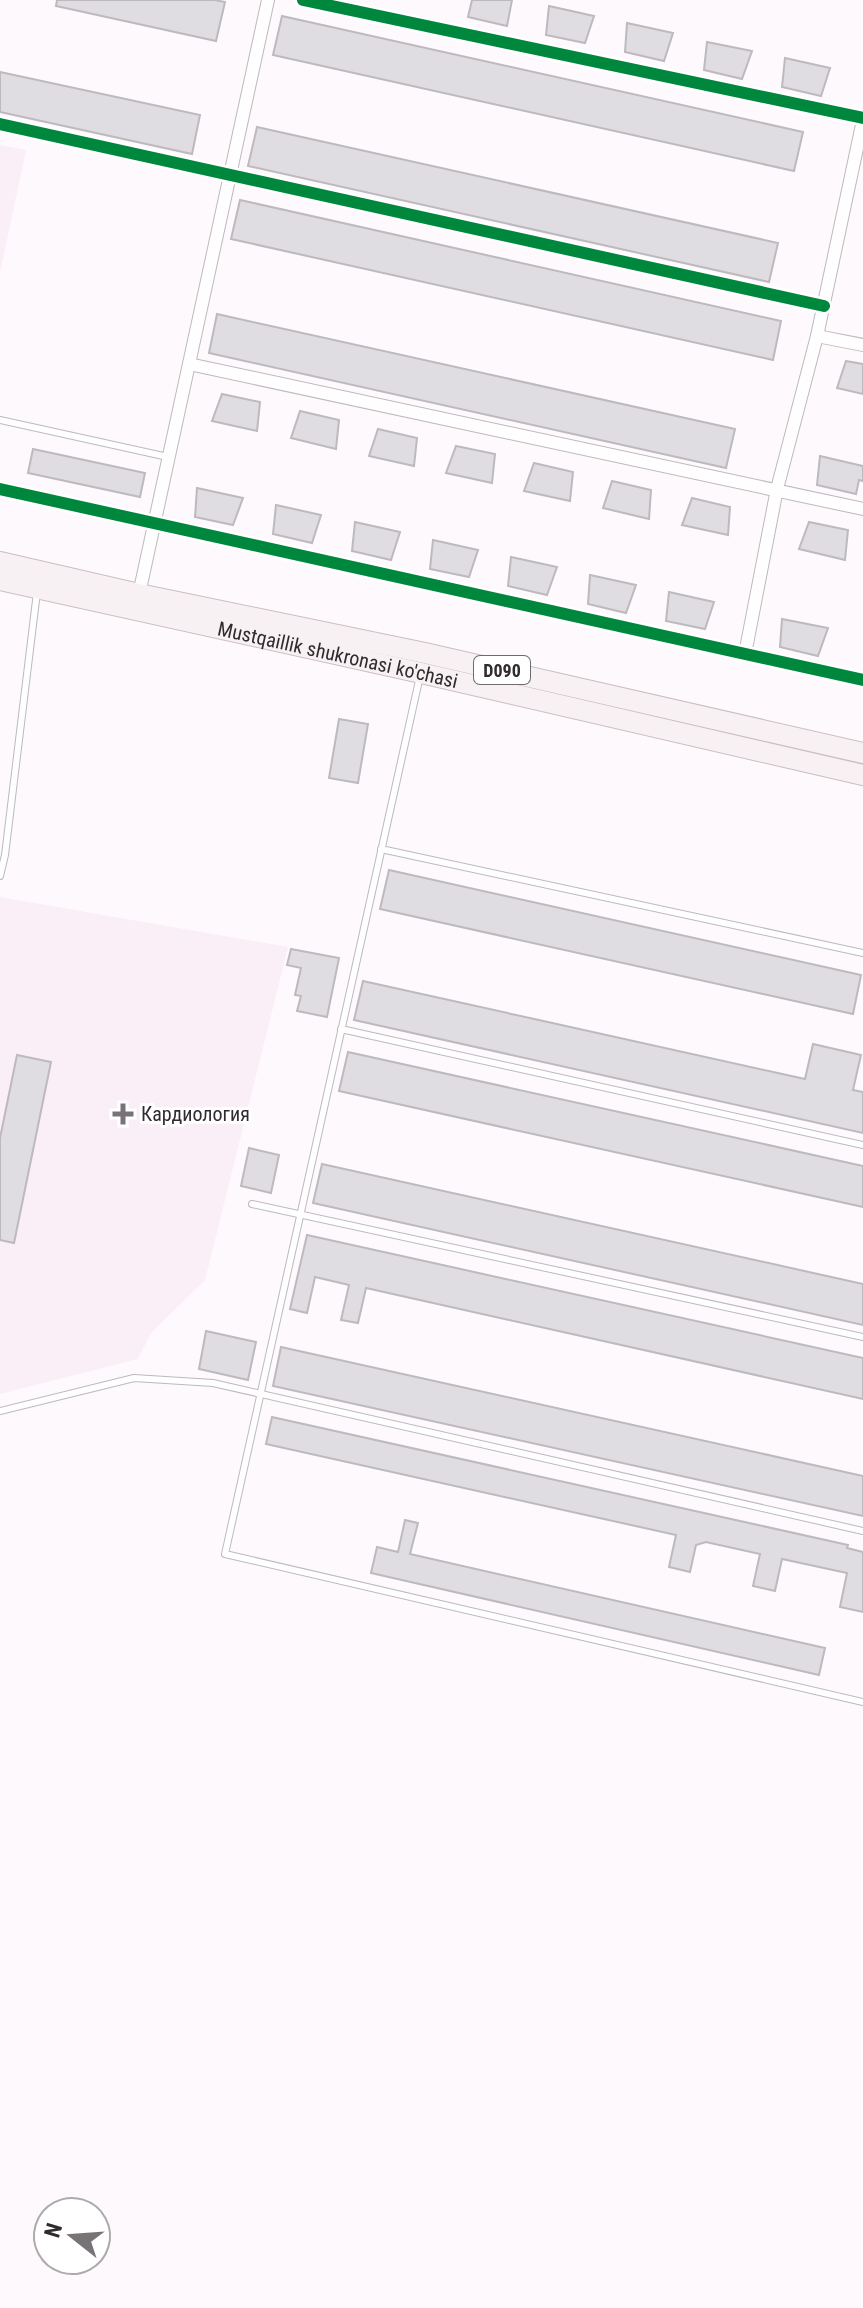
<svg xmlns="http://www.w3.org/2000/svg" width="863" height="2308" font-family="'Roboto Condensed',sans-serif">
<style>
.built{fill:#faeef7}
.building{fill:#e0dde2;stroke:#bdb9bd;stroke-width:2}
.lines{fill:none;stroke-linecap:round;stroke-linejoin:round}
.service-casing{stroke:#bdb9bc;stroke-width:8}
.minor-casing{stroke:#bdb9bc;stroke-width:14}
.primary-casing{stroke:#cabec2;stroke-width:22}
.service{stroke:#fffeff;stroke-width:6}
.minor{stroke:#fffeff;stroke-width:12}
.primary{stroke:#f8f1f4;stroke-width:20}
.cycleway-casing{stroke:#fff;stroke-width:17}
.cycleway{stroke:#00873e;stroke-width:12}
.poi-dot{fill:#787377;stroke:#fff;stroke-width:3}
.labels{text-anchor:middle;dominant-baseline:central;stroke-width:6;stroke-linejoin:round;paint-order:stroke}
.shield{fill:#fff;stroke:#6e6b6d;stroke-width:2}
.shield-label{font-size:18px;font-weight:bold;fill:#302b2f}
.street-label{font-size:20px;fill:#302b2f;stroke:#fff}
.poi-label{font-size:20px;fill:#302b2f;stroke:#fff;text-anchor:start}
</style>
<rect width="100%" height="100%" fill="#fef9fc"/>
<g class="built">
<polygon points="0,145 26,150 0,273"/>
<polygon points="0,897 288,947 205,1280 151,1333 138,1359 0,1394"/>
</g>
<g class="building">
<polygon points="57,0 215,0 225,2 216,41 56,6"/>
<polygon points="472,0 512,0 507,26 468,17"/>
<polygon points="549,6 594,16 585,43 546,35"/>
<polygon points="282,16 803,132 794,171 273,55"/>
<polygon points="627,23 673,33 664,61 625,52"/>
<polygon points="707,42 752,51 742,79 704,70"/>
<polygon points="785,58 830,68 821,96 782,87"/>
<polygon points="0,72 200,115 192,154 0,112"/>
<polygon points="257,127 778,243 769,282 248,166"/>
<polygon points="240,200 781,321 773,360 231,239"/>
<polygon points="217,314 735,429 726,468 209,353"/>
<polygon points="846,361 863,364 863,394 837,388"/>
<polygon points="222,394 260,402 257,431 212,421"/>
<polygon points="300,411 339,420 336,449 291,438"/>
<polygon points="378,429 417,438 414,466 369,456"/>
<polygon points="456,446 495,454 492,483 446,473"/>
<polygon points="33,449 145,473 140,497 28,473"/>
<polygon points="820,456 863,466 863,481 859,480 856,494 817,485"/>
<polygon points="534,463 573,472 570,501 524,491"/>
<polygon points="612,481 651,490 649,519 603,508"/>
<polygon points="197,488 243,498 233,525 195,517"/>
<polygon points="692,498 730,507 728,535 682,525"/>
<polygon points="276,505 321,515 312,543 273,534"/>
<polygon points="355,522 400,532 391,560 352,551"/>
<polygon points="809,522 848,530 845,560 799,549"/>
<polygon points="433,540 478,550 469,577 430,569"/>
<polygon points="511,557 557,567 547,595 508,586"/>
<polygon points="590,575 636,585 626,613 588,604"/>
<polygon points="669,592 714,602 705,629 666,621"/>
<polygon points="782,619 828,628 818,656 780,647"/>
<polygon points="339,719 368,724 358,783 329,778"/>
<polygon points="389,870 861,975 853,1014 380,909"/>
<polygon points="291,949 339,958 327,1017 297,1011 301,996 295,995 301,968 287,965"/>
<polygon points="363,981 805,1079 813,1044 861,1055 853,1090 863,1092 863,1133 354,1020"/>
<polygon points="348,1052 863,1166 863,1207 339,1091"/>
<polygon points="17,1055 51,1062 14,1243 0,1240 0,1138"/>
<polygon points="249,1148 279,1155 271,1193 241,1186"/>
<polygon points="322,1164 863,1284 863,1325 313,1203"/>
<polygon points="307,1235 863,1358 863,1399 366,1288 358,1323 341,1320 349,1285 315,1277 307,1313 290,1309"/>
<polygon points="206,1331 256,1342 248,1380 199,1369"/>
<polygon points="281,1347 863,1476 863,1516 273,1386"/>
<polygon points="272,1417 848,1545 847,1548 863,1552 863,1612 840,1607 847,1573 782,1559 775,1591 753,1586 760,1554 706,1542 696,1545 690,1572 669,1567 676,1535 266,1444"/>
<polygon points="405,1520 418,1523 410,1554 825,1648 819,1675 371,1573 377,1547 398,1552"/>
</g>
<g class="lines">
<defs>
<g id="service">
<polyline points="0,420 168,457"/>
<polyline points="420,676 225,1554 863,1702"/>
<polyline points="381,849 863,953"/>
<polyline points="0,876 5,855 37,592"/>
<polyline points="341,1029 863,1145"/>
<polyline points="252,1204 863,1337"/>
<polyline points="0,1411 134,1378 213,1383 863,1531"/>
</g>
<g id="minor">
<polyline points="303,0 863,118"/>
<polyline points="0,124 824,306"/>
<polyline points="817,336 863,345"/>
<polyline points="189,364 863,509"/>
<polyline points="0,489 863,680"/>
<polyline points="139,594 268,0"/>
<polyline points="745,654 777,489 817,336 863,120"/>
</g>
<g id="primary">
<polyline points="0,562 139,594 425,653 863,753"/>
<path id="s1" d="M0,580l421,93 442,102"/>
</g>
</defs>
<use href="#service" class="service-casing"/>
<use href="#minor" class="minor-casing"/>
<use href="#primary" class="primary-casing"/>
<use href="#service" class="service"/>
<use href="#minor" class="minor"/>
<use href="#primary" class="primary"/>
<defs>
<g id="cycleway">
<polyline points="303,0 863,118"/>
<polyline points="0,124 824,306"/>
<polyline points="0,489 863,680"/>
</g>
</defs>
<use href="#cycleway" class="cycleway-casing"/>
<use href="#cycleway" class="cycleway"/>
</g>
<path class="poi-dot" d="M119 1102h8v8h8v8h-8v8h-8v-8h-8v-8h8z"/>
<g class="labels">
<rect class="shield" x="474" y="656" width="56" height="28" rx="6"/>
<g class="shield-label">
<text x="502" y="670">D090</text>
</g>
<g class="street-label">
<text stroke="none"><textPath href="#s1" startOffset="346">Mustqaillik shukronasi ko'chasi</textPath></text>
</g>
<g class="poi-label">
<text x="141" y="1114">Кардиология</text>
</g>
</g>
<g transform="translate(72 2236) rotate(287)"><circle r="38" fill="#ffffff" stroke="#acaaac" stroke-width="2"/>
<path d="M0-6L14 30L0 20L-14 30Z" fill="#787377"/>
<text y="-12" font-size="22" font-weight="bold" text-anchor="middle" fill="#302b2f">N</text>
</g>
</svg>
